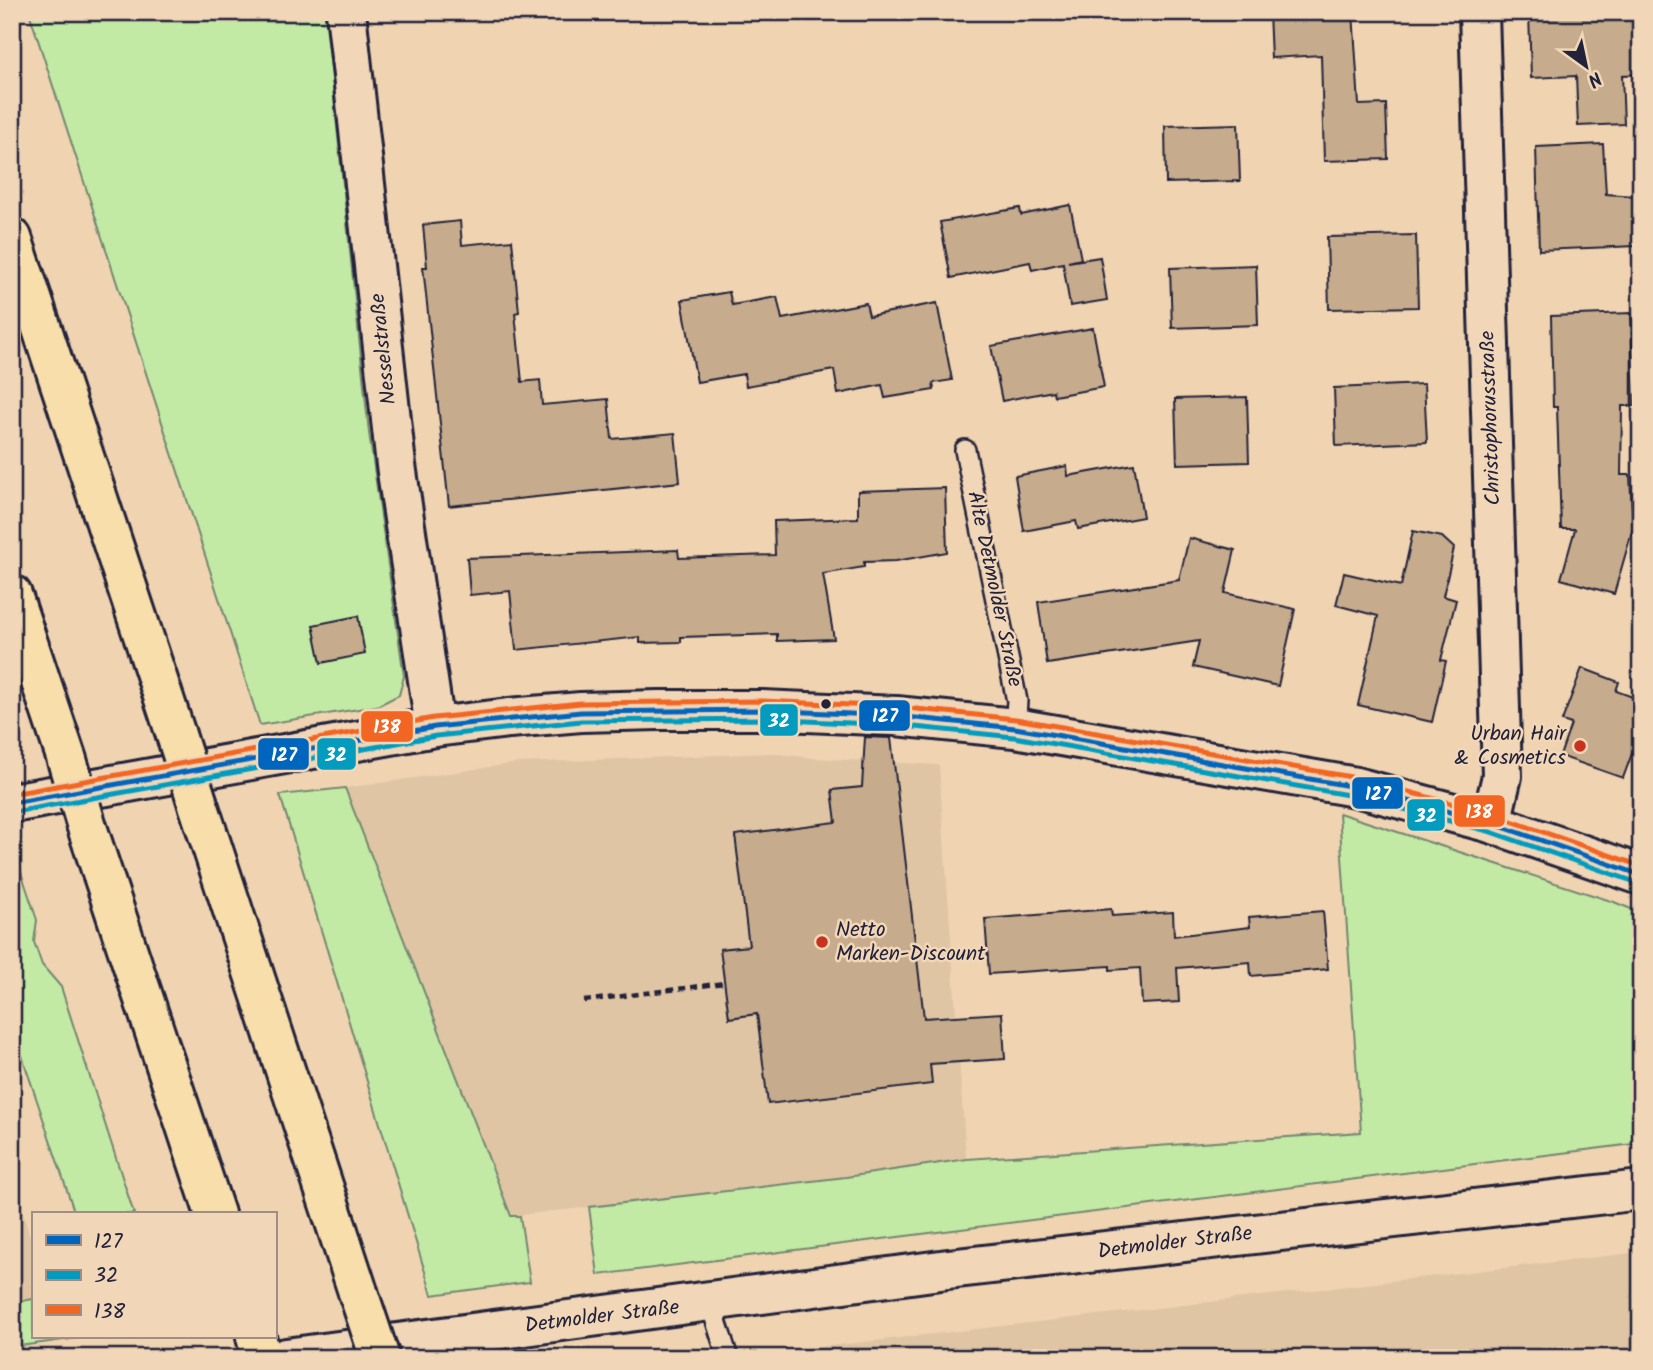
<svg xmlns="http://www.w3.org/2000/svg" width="1653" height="1370" font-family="Kalam,sans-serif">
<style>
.built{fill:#dfc5a4}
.green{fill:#c3eaa4;stroke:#728670;stroke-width:2}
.building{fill:#c6ac8d;stroke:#22223b;stroke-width:2}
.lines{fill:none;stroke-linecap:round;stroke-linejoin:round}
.lane-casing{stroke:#22223b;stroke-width:24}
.street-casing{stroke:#22223b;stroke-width:44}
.secondary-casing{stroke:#22223b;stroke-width:44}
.highway-casing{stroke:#22223b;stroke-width:44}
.path{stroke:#22223b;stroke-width:4.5;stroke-dasharray:7 5;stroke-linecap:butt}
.lane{stroke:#f1d6b8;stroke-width:19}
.street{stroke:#f1d6b8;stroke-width:38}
.secondary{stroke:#f1d6b8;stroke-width:38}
.highway{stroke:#f8deab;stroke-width:38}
.highway-bridge-casing{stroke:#22223b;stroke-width:44;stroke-linecap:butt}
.highway-bridge{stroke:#f8deab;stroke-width:38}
.bus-1-casing{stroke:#f1d6b8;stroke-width:10}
.bus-2-casing{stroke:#f1d6b8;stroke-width:10}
.bus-3-casing{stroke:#f1d6b8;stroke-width:10}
.bus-1{stroke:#0065bd;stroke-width:5}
.bus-2{stroke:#039cbf;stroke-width:5}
.bus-3{stroke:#f26522;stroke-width:5}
.bus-dot{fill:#22223b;stroke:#f1d6b8;stroke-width:2.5}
.poi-dot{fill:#c8321e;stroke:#f1d6b8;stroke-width:2.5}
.labels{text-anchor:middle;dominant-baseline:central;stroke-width:5;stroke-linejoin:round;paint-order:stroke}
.street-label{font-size:21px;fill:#22223b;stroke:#f1d6b8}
.poi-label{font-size:21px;fill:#22223b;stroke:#f1d6b8;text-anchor:end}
.line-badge{stroke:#f1d6b8;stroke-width:2.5}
.badge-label{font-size:19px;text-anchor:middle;font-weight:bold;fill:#fff}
</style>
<rect width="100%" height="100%" fill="#f0d4b1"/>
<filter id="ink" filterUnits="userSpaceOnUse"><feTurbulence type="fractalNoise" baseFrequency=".0143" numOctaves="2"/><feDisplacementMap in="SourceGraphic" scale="14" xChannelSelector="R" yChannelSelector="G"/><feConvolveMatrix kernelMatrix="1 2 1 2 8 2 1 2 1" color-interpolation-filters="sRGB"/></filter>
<g filter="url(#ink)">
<g class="built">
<polygon points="770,753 813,758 939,765 966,1159 846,1177 512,1216 345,788 518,763"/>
<polygon points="12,1177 33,1246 33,1299 12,1303"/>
<polygon points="1641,1252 1641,1358 727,1358"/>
</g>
<g class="green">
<polygon points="29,12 325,12 369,433 404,676 399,695 377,706 260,725"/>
<polygon points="345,788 511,1216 520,1216 530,1282 432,1295 280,795"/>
<polygon points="1339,813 1614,902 1641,913 1641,1143 598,1275 589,1207 846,1177 967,1159 1361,1132"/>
<polygon points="12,845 37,920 34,942 42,965 61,987 134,1214 75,1214 12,1026"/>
<polygon points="33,1299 33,1337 85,1337 12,1347 12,1303"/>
</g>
<g class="building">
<polygon points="1269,12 1353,12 1359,105 1386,104 1388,159 1324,161 1321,55 1271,58"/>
<polygon points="1529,12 1641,12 1641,74 1622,75 1624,124 1578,126 1576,76 1531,78"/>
<polygon points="1238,124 1240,181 1166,183 1165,126"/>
<polygon points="1603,144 1606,194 1635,196 1637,246 1539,250 1536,147"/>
<polygon points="1070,205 1081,259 1068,262 1100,257 1107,300 1070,306 1063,263 1032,270 1030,262 951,278 940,222 1020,208 1021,215"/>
<polygon points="460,221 462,245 512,240 519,312 515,313 522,382 540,380 542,405 608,399 612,439 675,433 680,482 449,506 423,267 427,267 423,225"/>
<polygon points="1416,235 1418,307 1329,309 1327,237"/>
<polygon points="1256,265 1258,325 1172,328 1170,268"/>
<polygon points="729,292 732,305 777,297 782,319 866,303 869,316 937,303 952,380 933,383 934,390 885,398 882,385 838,394 834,370 746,386 744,374 697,382 682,300"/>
<polygon points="1631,313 1634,406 1622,406 1621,475 1630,475 1633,528 1614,594 1561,579 1575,529 1561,529 1557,407 1553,407 1551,316"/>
<polygon points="1093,328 1104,387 1054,396 1053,391 1002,401 991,346"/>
<polygon points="1424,384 1427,442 1336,446 1334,388"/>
<polygon points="1247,397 1249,462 1177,464 1175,399"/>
<polygon points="1134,464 1143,517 1078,529 1076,521 1024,531 1015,476 1067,466 1068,476"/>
<polygon points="945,488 947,552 896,561 864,562 864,567 823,574 834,639 777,641 777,634 681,637 681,642 640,643 640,637 516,650 510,591 470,595 467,558 678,550 679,558 775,555 774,521 858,518 858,491"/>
<polygon points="1413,531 1442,537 1454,548 1443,596 1456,600 1441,660 1446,661 1432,722 1358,705 1378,616 1336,605 1344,573 1401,586"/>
<polygon points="1189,538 1235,550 1225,593 1295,609 1278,686 1193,667 1199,641 1047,664 1038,602 1179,580"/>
<polygon points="358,616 365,654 321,663 313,625"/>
<polygon points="1582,668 1619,682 1616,691 1641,700 1641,729 1623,778 1560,756 1571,724 1562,721"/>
<polygon points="865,737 891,738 924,1018 1002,1013 1005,1059 930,1064 932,1084 768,1104 757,1014 729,1018 720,949 749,946 735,835 836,822 832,790 862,787"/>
<polygon points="1111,909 1112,916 1173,912 1174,936 1250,927 1249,917 1323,911 1328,969 1251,976 1250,962 1177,968 1179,1002 1142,1004 1140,968 1110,970 1110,966 989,974 985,919"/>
</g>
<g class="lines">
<defs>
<g id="lane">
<polyline points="965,450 1017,701 1015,728"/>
<polyline points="710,1302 728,1358"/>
</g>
<g id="street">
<polyline points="346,12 396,465 435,727"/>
<polyline points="1479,12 1502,776 1491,823"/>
<polyline points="12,803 435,727 509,718 581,712 659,710 762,710 896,716 1015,728 1356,787 1491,823 1641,875"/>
</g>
<polyline id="secondary" points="286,1358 948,1269 1641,1190"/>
<g id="highway">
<polyline points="12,238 176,735"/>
<polyline points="12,595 67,760"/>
<polyline points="198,804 358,1292"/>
<polyline points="87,827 215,1214"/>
<polyline points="256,1337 262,1358"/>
</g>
</defs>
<use href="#lane" class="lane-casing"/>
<use href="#street" class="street-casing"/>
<use href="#secondary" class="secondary-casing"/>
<use href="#highway" class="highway-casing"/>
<polyline class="path" points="584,1001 724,983"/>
<use href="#lane" class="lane"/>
<use href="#street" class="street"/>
<use href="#secondary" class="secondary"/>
<use href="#highway" class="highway"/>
<defs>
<g id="highway-bridge">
<polyline points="176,735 198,804"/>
<polyline points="67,760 87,827"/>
<polyline points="358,1292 380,1358"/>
</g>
</defs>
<use href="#highway-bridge" class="highway-bridge-casing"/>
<use href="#highway-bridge" class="highway-bridge"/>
<defs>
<polyline id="bus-1" points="12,803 435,727 581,712 762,710 896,716 1015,728 1356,787 1491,823 1641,875"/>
<polyline id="bus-2" points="14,812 436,736 581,721 762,719 895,725 1014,737 1354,796 1488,831 1638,883"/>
<polyline id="bus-3" points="12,794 434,718 581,703 762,701 896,707 1016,719 1357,778 1494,815 1641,866"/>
</defs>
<use href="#bus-1" class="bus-1-casing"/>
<use href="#bus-2" class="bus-2-casing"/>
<use href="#bus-3" class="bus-3-casing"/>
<use href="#bus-1" class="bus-1"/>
<use href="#bus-2" class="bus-2"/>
<use href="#bus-3" class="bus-3"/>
</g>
</g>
<circle class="bus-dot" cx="826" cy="704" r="6"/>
<g class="poi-dot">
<circle cx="1580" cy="746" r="7"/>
<circle cx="822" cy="942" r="7"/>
</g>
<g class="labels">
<g class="street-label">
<text transform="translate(384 349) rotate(-96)">Nesselstraße</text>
<text transform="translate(1491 418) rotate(-92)">Christophorusstraße</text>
<text transform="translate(994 589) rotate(78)">Alte Detmolder Straße</text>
<text transform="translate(1175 1243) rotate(-7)">Detmolder Straße</text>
<text transform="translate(602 1317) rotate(-7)">Detmolder Straße</text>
</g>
<g class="poi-label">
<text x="1566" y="734">Urban Hair<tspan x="1566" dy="24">&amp; Cosmetics</tspan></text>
<text x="836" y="930" text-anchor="start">Netto<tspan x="836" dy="24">Marken-Discount</tspan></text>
</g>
</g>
<g class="line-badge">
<rect x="858" y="699" width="53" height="33" rx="7" fill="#0065bd"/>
<rect x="759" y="703" width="40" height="34" rx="7" fill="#039cbf"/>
<rect x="360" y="710" width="54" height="33" rx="7" fill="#f26522"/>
<rect x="316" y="737" width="41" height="34" rx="7" fill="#039cbf"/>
<rect x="257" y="737" width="53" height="34" rx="7" fill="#0065bd"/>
<rect x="1351" y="776" width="53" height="34" rx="7" fill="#0065bd"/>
<rect x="1453" y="794" width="53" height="34" rx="7" fill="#f26522"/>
<rect x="1406" y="798" width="40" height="34" rx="7" fill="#039cbf"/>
</g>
<g class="badge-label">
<text x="885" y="722">127</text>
<text x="779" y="727">32</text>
<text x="387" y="733">138</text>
<text x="336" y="761">32</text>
<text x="284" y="761">127</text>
<text x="1378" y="800">127</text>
<text x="1479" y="818">138</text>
<text x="1426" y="822">32</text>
</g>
<rect width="1653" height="1370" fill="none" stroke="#f1d6b8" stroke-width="42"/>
<rect x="21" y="21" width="1611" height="1328" fill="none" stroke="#22223b" stroke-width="2.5" filter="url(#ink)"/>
<rect x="32" y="1212" width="245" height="126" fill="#f1d6b8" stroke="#9e8e86" stroke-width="2"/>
<rect x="46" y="1235" width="35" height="10" fill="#0065bd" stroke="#9e8e86" stroke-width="2"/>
<text x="94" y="1248" font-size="21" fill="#22223b">127</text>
<rect x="46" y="1270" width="35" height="10" fill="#039cbf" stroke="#9e8e86" stroke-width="2"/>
<text x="94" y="1282" font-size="21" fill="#22223b">32</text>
<rect x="46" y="1305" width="35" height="10" fill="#f26522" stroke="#9e8e86" stroke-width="2"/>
<text x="94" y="1318" font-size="21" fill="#22223b">138</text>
<g transform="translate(1586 66) rotate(147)" stroke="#f1d6b8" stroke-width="5" paint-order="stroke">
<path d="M0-5L12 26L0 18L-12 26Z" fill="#22223b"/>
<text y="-10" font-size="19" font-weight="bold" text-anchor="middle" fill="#22223b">N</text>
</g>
</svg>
